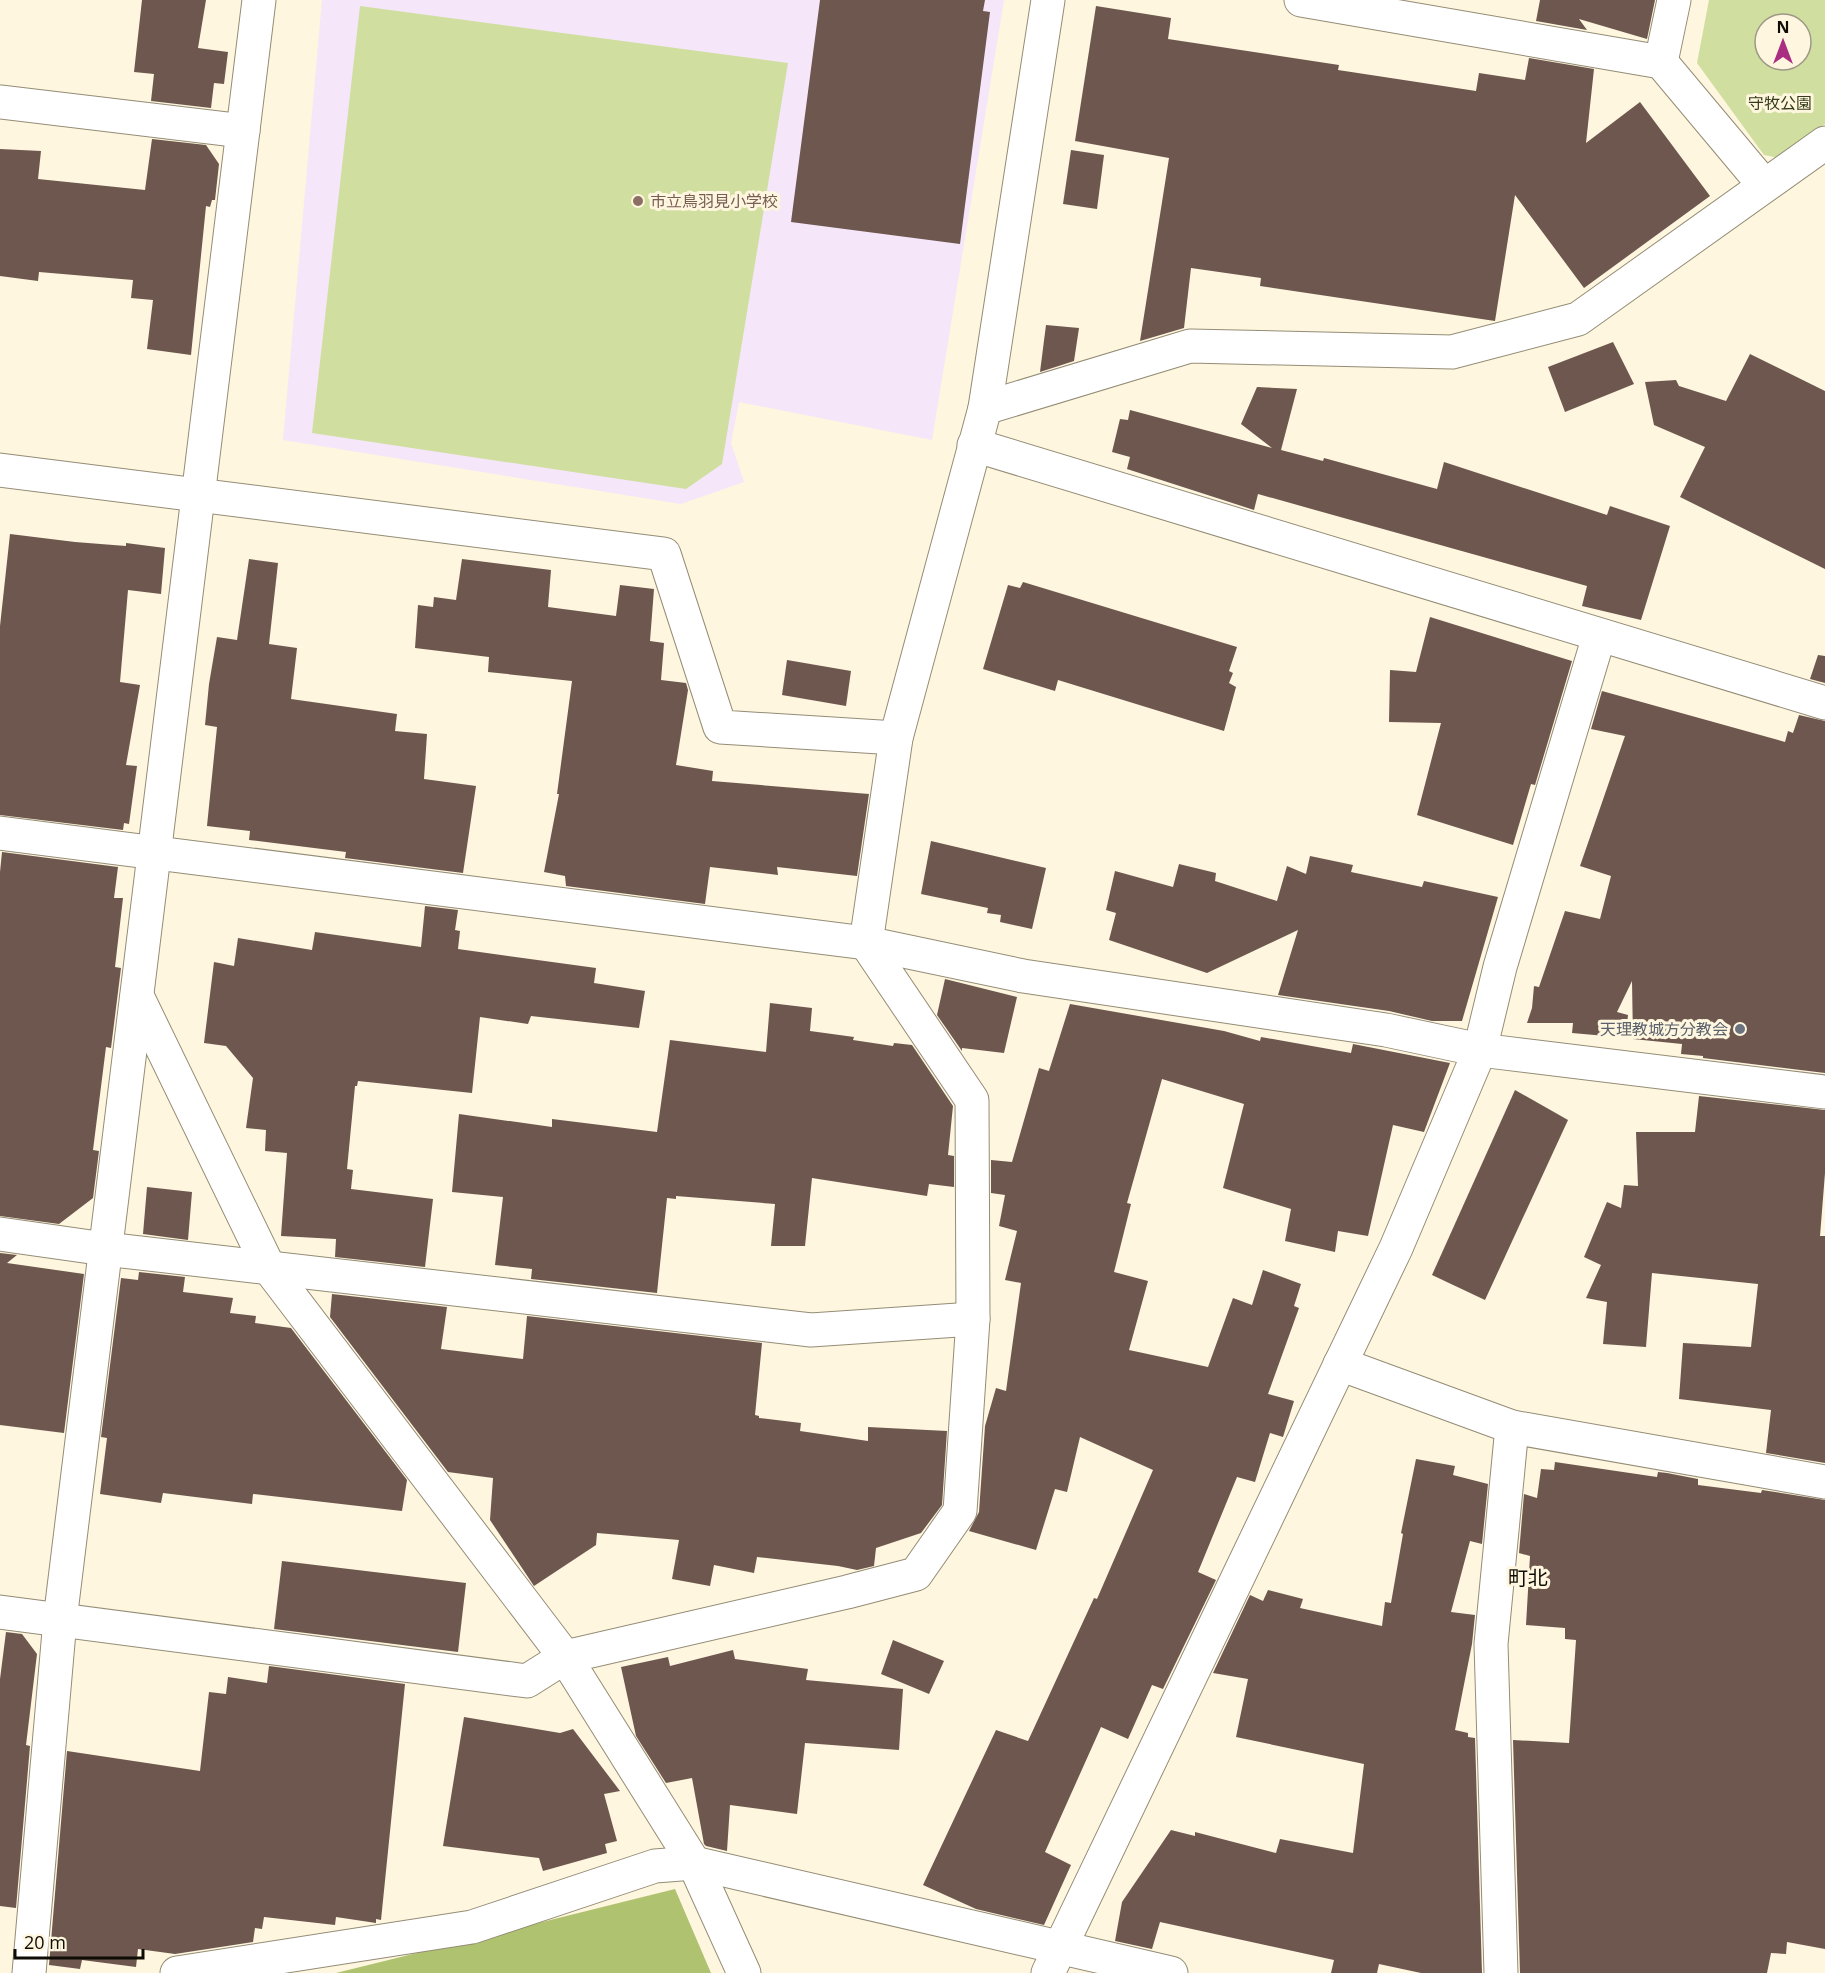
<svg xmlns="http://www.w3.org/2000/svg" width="1825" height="1973" font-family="'Open Sans','Noto Sans JP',sans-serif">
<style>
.education{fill:#f5e6fa}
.green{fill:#d0df9f;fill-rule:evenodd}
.forest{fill:#afc26f}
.building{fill:#6e574f}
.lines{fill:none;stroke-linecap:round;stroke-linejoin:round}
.street-casing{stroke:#948c76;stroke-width:35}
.secondary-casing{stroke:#948c76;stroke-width:35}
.street{stroke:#fff;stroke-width:33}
.secondary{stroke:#fff;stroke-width:33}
.education-dot{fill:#8d6e63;stroke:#fef6de;stroke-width:2}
.worship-dot{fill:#6b7280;stroke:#fef6de;stroke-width:2}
.labels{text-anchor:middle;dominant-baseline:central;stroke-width:6;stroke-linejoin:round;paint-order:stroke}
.park-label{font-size:16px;fill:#343b18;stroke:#fef6de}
.education-label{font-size:16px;fill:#785e54;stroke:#fef6de;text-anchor:start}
.worship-label{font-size:16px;fill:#5b616d;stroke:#fef6de;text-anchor:end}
.quarter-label{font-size:20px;fill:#0f0c05;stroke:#fef6de}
</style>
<rect width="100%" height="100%" fill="#fef6de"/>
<polygon class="education" points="322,0 1004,0 932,440 739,402 731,443 744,482 681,504 283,440"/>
<g class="green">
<path d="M1709,0h116v124l-46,34 -15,-3 -67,-92zM1765,24h36v36h-36z"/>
<polygon points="360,6 788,63 722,464 686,489 312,433"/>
</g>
<polygon class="forest" points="675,1889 711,1973 336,1973"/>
<g class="building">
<polygon points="142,0 206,0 198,48 228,52 224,84 214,83 211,108 151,101 154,74 134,72"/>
<polygon points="820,0 985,0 983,11 990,12 960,244 791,222"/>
<polygon points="1540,0 1655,0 1647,39 1579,19 1587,30 1536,21"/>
<polygon points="1096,6 1171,18 1168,39 1339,65 1338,70 1476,91 1479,73 1525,80 1529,58 1594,69 1586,143 1640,102 1710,196 1584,288 1515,195 1495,321 1260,286 1261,278 1191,268 1184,328 1140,341 1169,158 1075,141"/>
<polygon points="152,139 206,145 219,164 215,200 212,200 210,207 206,206 191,355 147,349 153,300 131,298 133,280 39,272 38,281 0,276 0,149 41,151 38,179 145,190"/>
<polygon points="1071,150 1104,155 1097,209 1063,204"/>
<polygon points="1046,325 1079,328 1074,361 1040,372"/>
<polygon points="1613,342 1634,384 1565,412 1548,367"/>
<polygon points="1750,354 1825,391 1825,569 1680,497 1705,447 1654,425 1645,382 1676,380 1679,386 1726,401"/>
<polygon points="1257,387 1297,389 1281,450 1323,461 1324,458 1437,489 1444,462 1607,515 1610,506 1670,526 1641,620 1582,606 1587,586 1258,494 1254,510 1127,469 1130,457 1112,452 1120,419 1128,420 1130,410 1272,448 1241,424"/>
<polygon points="10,534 75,542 126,546 126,543 165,548 161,594 128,590 120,682 140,685 126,765 137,766 129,824 124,823 123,830 0,815 0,626"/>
<polygon points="249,559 278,563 269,644 297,648 291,699 397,714 395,731 427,734 424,779 476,786 463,873 345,858 346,852 249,840 250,831 207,826 217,727 205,725 209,684 217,637 237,640"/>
<polygon points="462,559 551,570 548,607 616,616 620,585 654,589 650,641 664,643 661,680 686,683 688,690 676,765 713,771 712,781 869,794 857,876 777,867 778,875 710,867 705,904 566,886 565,876 544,872 559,794 557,794 572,681 488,672 489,657 415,648 418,605 433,607 434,597 456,600"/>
<polygon points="1023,582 1237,647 1229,671 1233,673 1229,683 1236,687 1224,731 1058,680 1055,691 983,669 1008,585 1020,588"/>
<polygon points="1430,617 1572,661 1535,785 1531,784 1513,845 1417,815 1441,723 1389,722 1390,670 1416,672"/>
<polygon points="1818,655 1825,656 1825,683 1810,679"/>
<polygon points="787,660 851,671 846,706 782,695"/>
<polygon points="1602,691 1785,742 1788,731 1793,733 1799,715 1825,721 1825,1073 1703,1058 1703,1056 1681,1054 1682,1044 1633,1039 1632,981 1617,1012 1628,1015 1627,1025 1612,1024 1606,1036 1572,1033 1573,1023 1527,1023 1532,1008 1534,986 1539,987 1565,911 1600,919 1611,876 1580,866 1625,736 1591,729"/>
<polygon points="931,841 1046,868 1032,929 1000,922 1001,915 987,913 988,908 921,894"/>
<polygon points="2,852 118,867 114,898 123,898 115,967 121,968 111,1048 106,1047 93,1150 99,1151 93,1198 59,1224 0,1216 0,872"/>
<polygon points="1310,856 1353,865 1351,872 1422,887 1424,881 1498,897 1462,1021 1432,1021 1389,1011 1278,995 1298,930 1207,973 1109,940 1116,913 1106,910 1115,871 1173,887 1179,864 1216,873 1215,881 1277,901 1287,866 1306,874"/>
<polygon points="425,906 458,910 455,930 460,931 458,949 596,968 594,983 645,991 639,1028 531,1016 528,1024 480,1017 472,1093 358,1081 357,1086 355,1086 347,1169 353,1170 351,1189 433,1199 425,1267 335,1257 336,1239 281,1236 287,1153 265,1151 266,1130 246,1128 253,1078 226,1046 204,1043 214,962 234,966 238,938 312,950 315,932 421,947"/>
<polygon points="945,979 1017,997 1004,1053 962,1048 962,1051 937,1015"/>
<polygon points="770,1003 812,1008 810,1031 854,1037 853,1040 893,1046 894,1043 912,1045 953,1106 948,1155 954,1156 954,1187 929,1184 927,1196 812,1178 805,1246 771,1246 775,1204 676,1196 676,1199 667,1198 657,1293 531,1279 532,1269 495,1265 503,1197 452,1192 459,1114 552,1127 552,1119 657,1132 670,1040 766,1052"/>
<polygon points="1070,1004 1224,1031 1260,1041 1261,1037 1351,1053 1353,1044 1450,1063 1424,1132 1393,1125 1368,1236 1338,1231 1335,1252 1285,1241 1291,1209 1223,1188 1244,1104 1162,1079 1127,1203 1131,1204 1114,1272 1148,1281 1129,1350 1208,1367 1233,1298 1252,1305 1263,1270 1301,1284 1294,1306 1299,1308 1268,1394 1294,1401 1283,1437 1270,1433 1255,1482 1237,1477 1198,1572 1216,1580 1163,1689 1152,1685 1128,1739 1101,1727 1045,1852 1071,1865 1044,1925 976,1909 923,1885 996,1730 1028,1741 1094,1598 1097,1599 1153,1470 1080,1437 1067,1492 1055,1489 1036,1550 969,1531 979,1512 985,1426 996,1388 1006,1391 1021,1283 1005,1280 1017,1231 999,1226 1005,1195 991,1193 991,1160 1012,1162 1039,1068 1049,1071"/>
<polygon points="1515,1090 1568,1120 1485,1300 1432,1275"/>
<polygon points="1699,1096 1825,1110 1825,1173 1820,1236 1825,1236 1825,1463 1766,1453 1771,1410 1679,1399 1683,1343 1751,1347 1758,1284 1652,1273 1646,1347 1603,1344 1607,1302 1586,1298 1601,1265 1584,1257 1607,1202 1621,1208 1624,1185 1638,1186 1636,1132 1695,1132"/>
<polygon points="147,1187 192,1192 188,1240 143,1234"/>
<polygon points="0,1253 17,1255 7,1263 84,1274 64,1433 0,1425"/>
<polygon points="139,1272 185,1277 183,1292 233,1298 230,1313 256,1316 255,1323 291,1328 407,1480 402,1511 253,1494 252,1504 163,1493 161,1503 100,1494 107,1438 101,1437 121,1278 138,1280"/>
<polygon points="332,1294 447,1307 441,1349 523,1359 527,1316 762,1343 755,1415 759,1416 759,1418 801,1423 800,1431 868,1441 868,1427 947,1431 942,1505 921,1533 876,1548 874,1566 857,1570 838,1566 757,1557 754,1573 714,1565 710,1586 672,1579 679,1540 597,1533 596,1545 534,1586 490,1520 493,1478 448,1472 330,1317"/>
<polygon points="1416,1459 1455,1466 1453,1475 1488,1484 1482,1544 1470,1541 1451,1612 1475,1615 1472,1644 1455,1730 1468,1733 1468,1737 1475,1738 1482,1973 1421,1973 1379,1964 1377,1973 1331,1973 1334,1960 1160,1922 1152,1949 1115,1941 1122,1902 1171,1830 1195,1836 1195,1832 1276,1853 1280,1839 1353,1853 1364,1764 1236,1737 1248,1679 1213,1673 1250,1595 1263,1601 1268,1590 1303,1599 1300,1608 1382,1626 1385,1602 1391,1603 1403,1534 1401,1533"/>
<polygon points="1555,1462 1657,1477 1658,1472 1667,1473 1698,1479 1698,1485 1761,1493 1762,1490 1825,1500 1825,1949 1787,1942 1786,1954 1771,1953 1767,1973 1520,1973 1513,1740 1569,1743 1576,1640 1565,1639 1565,1628 1526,1625 1530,1556 1519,1553 1524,1494 1537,1498 1541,1469 1554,1470"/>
<polygon points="282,1561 466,1583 458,1652 274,1629"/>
<polygon points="6,1632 22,1634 37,1654 26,1745 30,1746 16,1908 0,1906 0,1679"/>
<polygon points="893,1640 944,1661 929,1694 881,1674"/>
<polygon points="733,1650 735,1659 808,1669 806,1680 903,1689 899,1750 805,1743 797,1814 730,1805 727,1851 706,1846 704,1844 692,1778 666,1783 636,1736 621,1667 668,1657 670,1666"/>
<polygon points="269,1666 405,1684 381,1920 376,1919 376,1923 336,1917 335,1925 264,1917 262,1929 255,1928 253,1942 175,1954 138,1949 136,1967 82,1960 80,1969 49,1965 67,1751 200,1771 209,1692 226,1694 228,1677 267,1683"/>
<polygon points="464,1717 560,1733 573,1729 620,1791 604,1794 617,1841 605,1844 607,1853 543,1871 539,1858 443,1846"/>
</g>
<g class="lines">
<defs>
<g id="street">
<polyline points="1301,0 1661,62 1764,185"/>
<polyline points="1661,62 1674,0"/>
<polyline points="0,102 243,131"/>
<polyline points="974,445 1825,703"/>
<polyline points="0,470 664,554 720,727 896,738"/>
<polyline points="0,833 866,943 1023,976 1386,1030 1480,1050 1825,1092"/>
<polyline points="137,996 269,1268 565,1657 694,1863 744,1973"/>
<polyline points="0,1234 105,1249 811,1330 973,1319"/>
<polyline points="1340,1364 1512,1427 1825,1482"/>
<polyline points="0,1612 527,1681 565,1657 847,1592 916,1574 960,1511 973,1319 972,1100 866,943 896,738 985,408 1190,346 1452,352 1578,319 1825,143"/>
<polyline points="29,1973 60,1620 259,0"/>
<polyline points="177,1973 472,1927 655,1866 694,1863 1171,1973"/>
<polyline points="1048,1973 1396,1248 1480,1050 1500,967 1599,636"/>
<polyline points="1501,1973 1491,1644 1512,1427"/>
</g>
<polyline id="secondary" points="985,408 1048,0"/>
</defs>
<use href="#street" class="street-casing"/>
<use href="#secondary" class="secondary-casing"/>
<use href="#street" class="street"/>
<use href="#secondary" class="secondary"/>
</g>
<circle class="education-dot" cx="638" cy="201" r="6"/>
<circle class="worship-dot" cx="1740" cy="1029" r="6"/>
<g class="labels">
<g class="park-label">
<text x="1780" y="103">守牧公園</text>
</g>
<g class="education-label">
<text x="650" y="201">市立鳥羽見小学校</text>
</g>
<g class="worship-label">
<text x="1728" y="1029">天理教城方分教会</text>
</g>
<g class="quarter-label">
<text x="1528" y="1577">町北</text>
</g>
</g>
<g transform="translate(1783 42)"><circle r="28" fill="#fef6de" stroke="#9e9887" stroke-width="1.5"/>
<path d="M0-4.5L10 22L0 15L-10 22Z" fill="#a92d80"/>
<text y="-9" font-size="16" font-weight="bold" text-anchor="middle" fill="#0f0c05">N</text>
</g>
<path d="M15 1949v9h128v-9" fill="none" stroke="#0f0c05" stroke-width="3"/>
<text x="24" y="1949" font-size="18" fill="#0f0c05" stroke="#fef6de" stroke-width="4.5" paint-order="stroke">20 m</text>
</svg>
